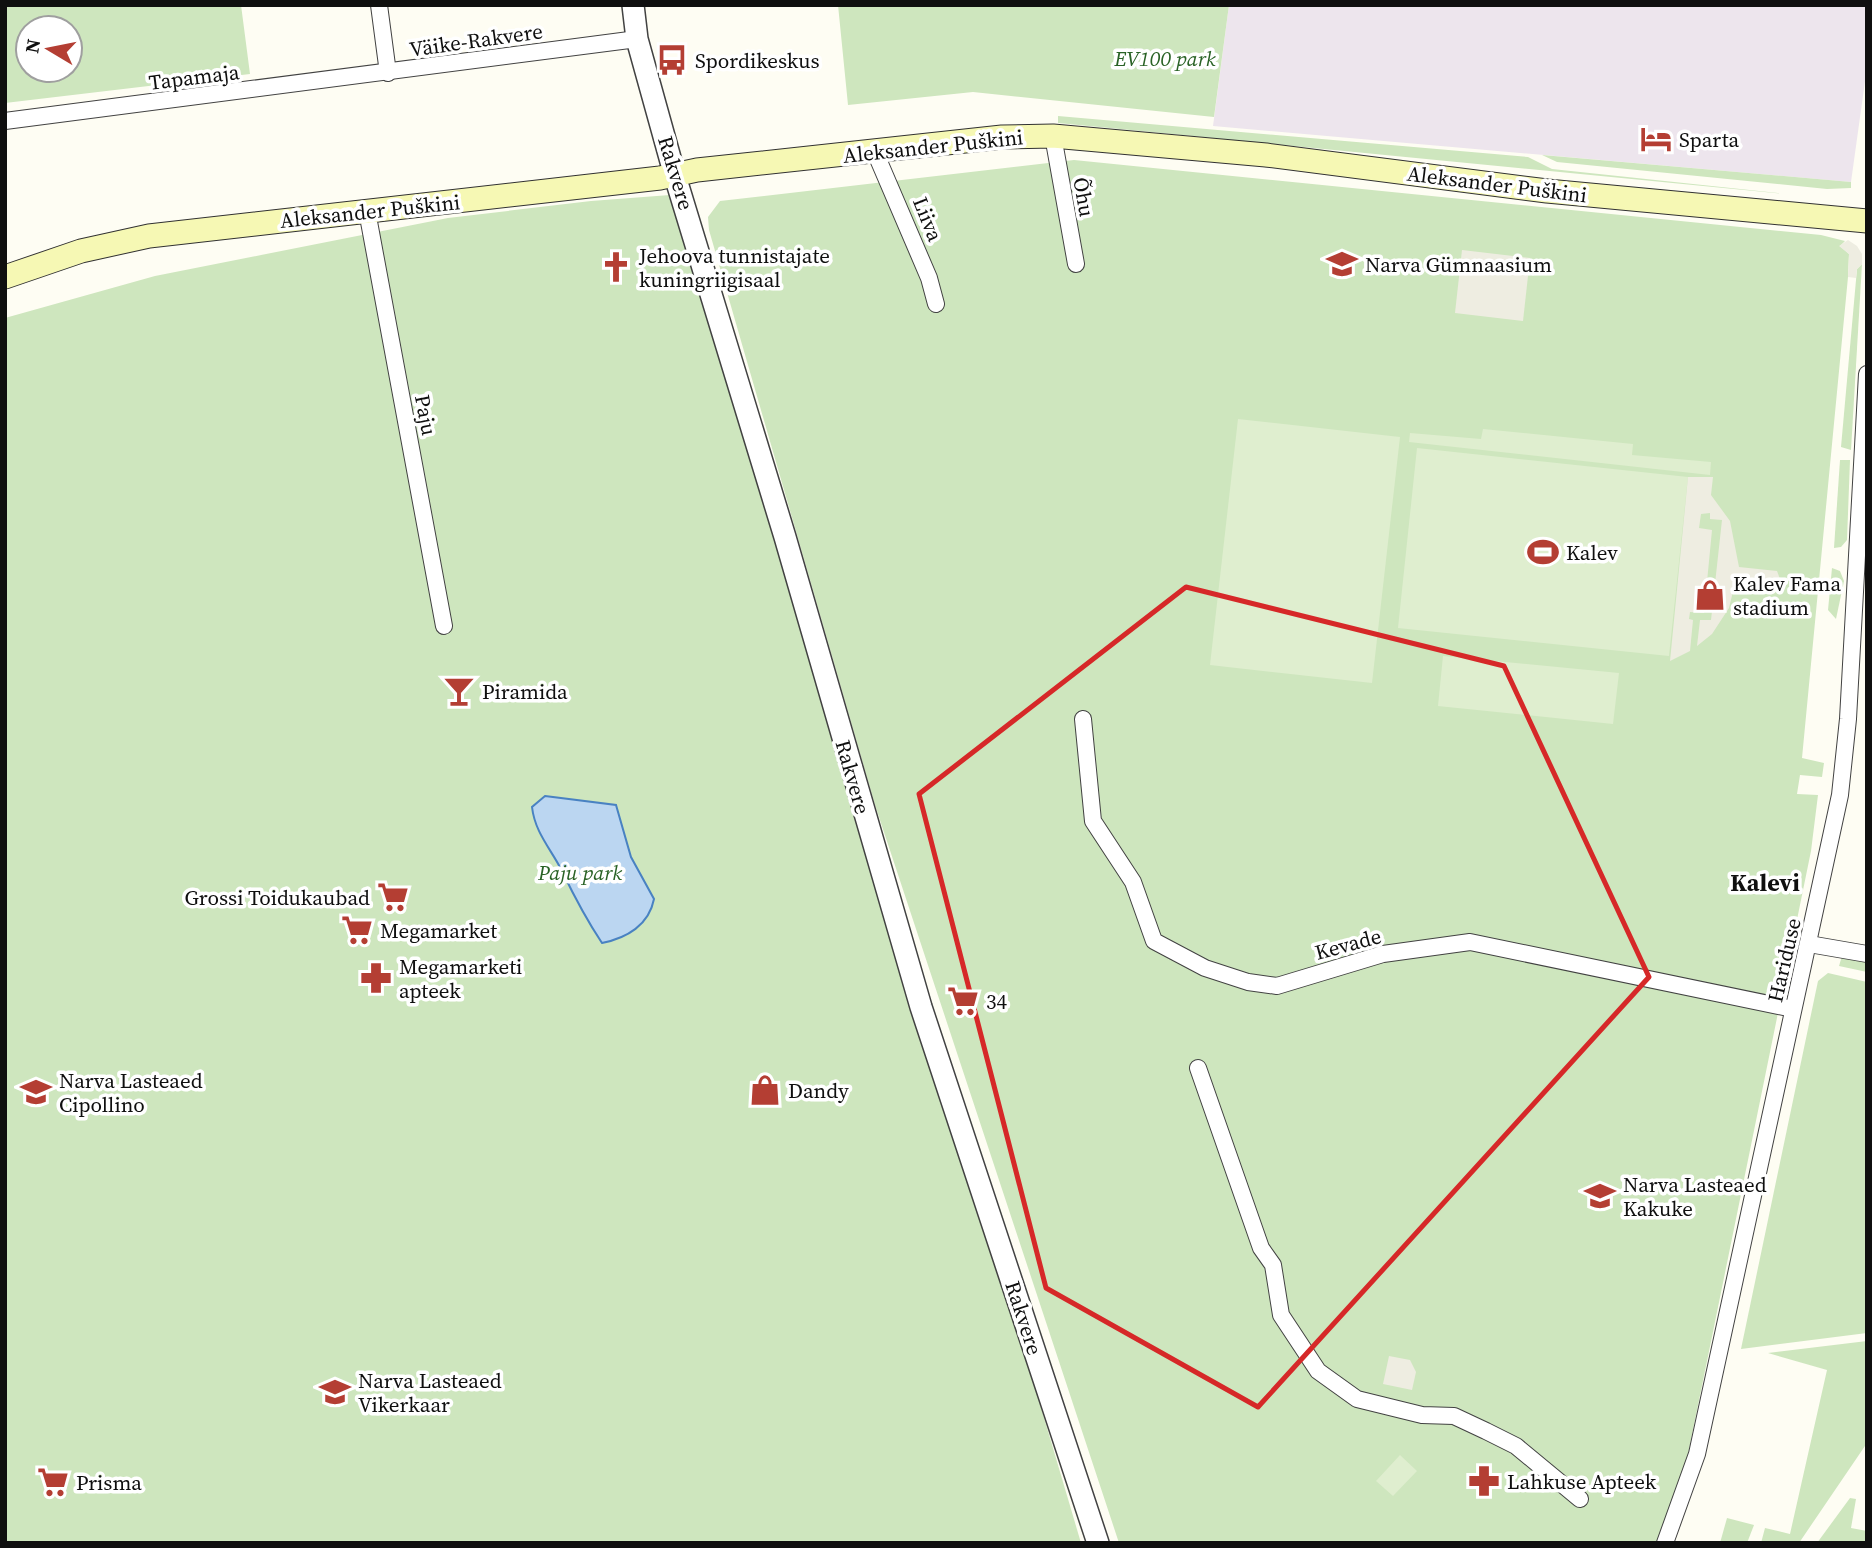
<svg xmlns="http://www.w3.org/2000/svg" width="1872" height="1548" font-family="'Source Serif 4',serif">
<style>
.industrial{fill:#ede5ed}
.green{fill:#cee6be;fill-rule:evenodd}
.pitch{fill:#dfeecf}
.plaza{fill:#eeede1}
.water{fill:#bbd6f1;stroke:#4982c2;stroke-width:2}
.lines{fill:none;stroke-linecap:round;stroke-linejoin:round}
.minor-casing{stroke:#424242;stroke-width:18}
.tertiary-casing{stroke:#424242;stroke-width:24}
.secondary-casing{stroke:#313131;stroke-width:25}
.minor{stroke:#fff;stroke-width:16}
.tertiary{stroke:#fff;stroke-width:21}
.secondary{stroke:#f6f8b4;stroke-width:23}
.marked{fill:none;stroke:#d62828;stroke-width:5;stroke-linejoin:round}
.labels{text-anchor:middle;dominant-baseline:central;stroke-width:7;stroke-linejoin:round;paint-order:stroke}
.street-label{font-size:21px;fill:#0f0f0f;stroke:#fff}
.park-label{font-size:21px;font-style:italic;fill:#296225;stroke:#fff}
.poi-label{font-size:21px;fill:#0f0f0f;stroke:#fff;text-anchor:start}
.quarter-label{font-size:24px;font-weight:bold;fill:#0f0f0f;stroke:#fff}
</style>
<rect width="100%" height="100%" fill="#fefdf3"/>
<polygon class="industrial" points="1229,5 1867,5 1867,67 1851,182 1213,126"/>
<g class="green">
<path d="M5,5h236l9,69 -245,29zM28,28h42v42h-42z"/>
<polygon points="838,5 1229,5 1214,117 973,92 848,105"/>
<polygon points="1058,116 1528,157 1552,169 1786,194 1058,123"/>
<polygon points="1542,155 1851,182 1851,188 1827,189 1557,162"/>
<polygon points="1074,160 1821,235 1845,241 1840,246 1849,254 1848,277 1802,758 1824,763 1822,777 1800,775 1797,794 1818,795 1811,851 1685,1469 1658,1543 1119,1543 875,805 709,230 708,217 720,201"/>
<polygon points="683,194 1081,1543 5,1543 5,318 155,276 448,218 591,201"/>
<polygon points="1862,264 1851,450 1841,447 1857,269"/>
<polygon points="1840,460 1850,460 1847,540 1841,547 1834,548"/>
<polygon points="1832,568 1840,571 1844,581 1836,619 1828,610"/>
<polygon points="1842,956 1867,961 1867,972 1839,966"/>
<polygon points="1828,973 1867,982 1867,1333 1741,1349 1818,981"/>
<polygon points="1867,1341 1867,1443 1799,1543 1761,1543 1765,1528 1790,1534 1827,1370 1768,1353"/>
<polygon points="1850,1498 1856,1499 1851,1528 1867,1531 1867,1543 1817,1543"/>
<polygon points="1727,1518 1754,1525 1747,1543 1720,1543"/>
</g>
<g class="pitch">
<polygon points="1238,419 1400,437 1372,683 1210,665"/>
<polygon points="1483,429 1633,444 1632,455 1711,462 1710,475 1409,442 1410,433 1481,439"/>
<polygon points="1417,448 1688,477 1669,656 1398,628"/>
<polygon points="1443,656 1619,673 1613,724 1438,706"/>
<polygon points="1400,1455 1417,1471 1393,1496 1376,1481"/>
</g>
<g class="plaza">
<polygon points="1848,240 1857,246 1862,254 1862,264 1857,269 1856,278 1848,277 1849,254 1839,246"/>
<polygon points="1462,250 1530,258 1523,321 1455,313"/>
<polygon points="1688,477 1713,477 1711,495 1730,521 1739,567 1777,571 1780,579 1777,581 1736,579 1729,608 1712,634 1697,646 1700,620 1711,620 1722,520 1710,519 1710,513 1701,514 1699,528 1712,530 1704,613 1690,612 1689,619 1693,620 1690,651 1670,661"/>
<polygon points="1389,1356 1410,1360 1416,1372 1412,1390 1383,1384"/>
</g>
<path class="water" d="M545,796l71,9 15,52 23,42c-5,26 -27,39 -52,44 -16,-24 -28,-47 -40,-72 -11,-22 -27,-38 -30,-64z"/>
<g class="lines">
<defs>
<g id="minor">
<polyline points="379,5 388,73"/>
<polyline points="5,121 637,39"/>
<polyline points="1053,136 1076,264"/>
<polyline points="875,152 929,278 936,304"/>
<polyline points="367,211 444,626"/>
<polyline points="1083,719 1093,821 1133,882 1154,941 1205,968 1248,982 1277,986 1383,954 1470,942 1793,1009"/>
<polyline points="1809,944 1867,954"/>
<polyline points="1198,1068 1261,1248 1273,1265 1281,1315 1318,1371 1357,1399 1422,1415 1454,1416 1486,1431 1516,1446 1580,1499"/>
<polyline points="1665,1543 1697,1454 1840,795 1848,719 1867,374"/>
</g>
<polyline id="tertiary" points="633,5 637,39 675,176 785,537 921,1007 1098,1543"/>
<polyline id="secondary" points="5,277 81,251 149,236 660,178 697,170 1002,137 1053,136 1266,155 1547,191 1867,221"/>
</defs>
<use href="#minor" class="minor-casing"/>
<use href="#tertiary" class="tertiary-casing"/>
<use href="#secondary" class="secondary-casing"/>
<use href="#minor" class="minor"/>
<use href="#tertiary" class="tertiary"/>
<use href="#secondary" class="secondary"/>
</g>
<path class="marked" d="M1186,587l318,79 145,311 -391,430 -212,-119 -127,-494z"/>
<defs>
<symbol id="bus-bare" viewBox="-9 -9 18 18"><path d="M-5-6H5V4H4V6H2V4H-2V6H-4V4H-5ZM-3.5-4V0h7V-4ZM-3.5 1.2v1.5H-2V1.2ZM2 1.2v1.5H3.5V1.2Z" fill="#b43e33" stroke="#fff" stroke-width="2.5" paint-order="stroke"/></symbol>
<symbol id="hotel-bare" viewBox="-9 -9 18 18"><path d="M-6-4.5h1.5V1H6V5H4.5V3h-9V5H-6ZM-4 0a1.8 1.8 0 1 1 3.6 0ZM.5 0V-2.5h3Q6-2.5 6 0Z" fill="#b43e33" stroke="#fff" stroke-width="2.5" paint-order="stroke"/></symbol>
<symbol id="school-bare" viewBox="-9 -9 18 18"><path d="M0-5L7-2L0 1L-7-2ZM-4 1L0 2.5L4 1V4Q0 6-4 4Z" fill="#b43e33" stroke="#fff" stroke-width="2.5" paint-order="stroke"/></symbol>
<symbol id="church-bare" viewBox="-9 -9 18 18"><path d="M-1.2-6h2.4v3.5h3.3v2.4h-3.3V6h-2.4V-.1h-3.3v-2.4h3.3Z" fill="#b43e33" stroke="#fff" stroke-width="2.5" paint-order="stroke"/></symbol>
<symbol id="stadium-bare" viewBox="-9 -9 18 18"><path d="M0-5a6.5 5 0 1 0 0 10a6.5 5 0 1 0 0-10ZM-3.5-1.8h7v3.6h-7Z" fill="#b43e33" stroke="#fff" stroke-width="2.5" paint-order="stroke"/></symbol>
<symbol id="shop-bare" viewBox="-9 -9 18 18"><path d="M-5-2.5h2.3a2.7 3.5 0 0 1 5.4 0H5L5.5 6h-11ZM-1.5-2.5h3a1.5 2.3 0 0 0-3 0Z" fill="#b43e33" stroke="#fff" stroke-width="2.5" paint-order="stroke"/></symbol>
<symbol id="bar-bare" viewBox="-9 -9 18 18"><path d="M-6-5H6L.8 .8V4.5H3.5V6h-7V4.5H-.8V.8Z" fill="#b43e33" stroke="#fff" stroke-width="2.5" paint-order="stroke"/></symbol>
<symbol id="supermarket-bare" viewBox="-9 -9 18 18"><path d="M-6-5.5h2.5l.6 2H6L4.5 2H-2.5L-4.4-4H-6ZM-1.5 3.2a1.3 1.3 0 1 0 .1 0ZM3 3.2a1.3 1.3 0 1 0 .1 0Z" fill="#b43e33" stroke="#fff" stroke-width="2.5" paint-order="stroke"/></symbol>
<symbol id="pharmacy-bare" viewBox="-9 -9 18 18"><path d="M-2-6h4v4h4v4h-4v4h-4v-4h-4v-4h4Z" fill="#b43e33" stroke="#fff" stroke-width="2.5" paint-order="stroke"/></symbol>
</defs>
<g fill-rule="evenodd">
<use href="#bus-bare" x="650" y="38" width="44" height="44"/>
<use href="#hotel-bare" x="1634" y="117" width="44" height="44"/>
<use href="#school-bare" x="1320" y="242" width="44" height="44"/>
<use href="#church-bare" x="594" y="245" width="44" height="44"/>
<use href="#stadium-bare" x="1521" y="530" width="44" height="44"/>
<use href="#shop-bare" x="1688" y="573" width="44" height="44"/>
<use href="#bar-bare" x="437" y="669" width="44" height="44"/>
<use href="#supermarket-bare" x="371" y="875" width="44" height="44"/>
<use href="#supermarket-bare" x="335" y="908" width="44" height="44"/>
<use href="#pharmacy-bare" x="354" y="956" width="44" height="44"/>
<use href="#supermarket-bare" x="941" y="979" width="44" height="44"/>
<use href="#shop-bare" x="743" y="1068" width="44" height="44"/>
<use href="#school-bare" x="14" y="1070" width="44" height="44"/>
<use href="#school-bare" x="1578" y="1174" width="44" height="44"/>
<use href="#school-bare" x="313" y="1370" width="44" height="44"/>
<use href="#pharmacy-bare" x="1462" y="1459" width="44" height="44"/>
<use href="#supermarket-bare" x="31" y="1460" width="44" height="44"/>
</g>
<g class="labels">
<g class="street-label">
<text transform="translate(476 40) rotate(-8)">Väike-Rakvere</text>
<text transform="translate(194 77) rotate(-7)">Tapamaja</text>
<text transform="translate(933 146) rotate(-6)">Aleksander Puškini</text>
<text transform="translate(676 173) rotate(73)">Rakvere</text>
<text transform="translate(1497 184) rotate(7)">Aleksander Puškini</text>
<text transform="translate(1084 197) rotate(80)">Õhu</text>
<text transform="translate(370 211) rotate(-6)">Aleksander Puškini</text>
<text transform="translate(928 219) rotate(68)">Liiva</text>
<text transform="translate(426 415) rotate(79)">Paju</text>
<text transform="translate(853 777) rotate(74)">Rakvere</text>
<text transform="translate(1348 944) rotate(-15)">Kevade</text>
<text transform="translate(1784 960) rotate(-77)">Hariduse</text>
<text transform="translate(1024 1318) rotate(72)">Rakvere</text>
</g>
<g class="park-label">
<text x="1165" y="58">EV100 park</text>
<text x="580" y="872">Paju park</text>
</g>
<g class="poi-label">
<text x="695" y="60">Spordikeskus</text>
<text x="1679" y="139">Sparta</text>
<text x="639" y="255">Jehoova tunnistajate<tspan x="639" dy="24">kuningriigisaal</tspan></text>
<text x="1365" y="264">Narva Gümnaasium</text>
<text x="1566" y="552">Kalev</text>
<text x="1733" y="583">Kalev Fama<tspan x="1733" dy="24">stadium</tspan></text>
<text x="482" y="691">Piramida</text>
<text x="370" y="897" text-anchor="end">Grossi Toidukaubad</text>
<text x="380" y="930">Megamarket</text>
<text x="399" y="966">Megamarketi<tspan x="399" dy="24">apteek</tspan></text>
<text x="986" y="1001">34</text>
<text x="59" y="1080">Narva Lasteaed<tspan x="59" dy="24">Cipollino</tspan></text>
<text x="788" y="1090">Dandy</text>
<text x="1623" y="1184">Narva Lasteaed<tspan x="1623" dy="24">Kakuke</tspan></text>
<text x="358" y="1380">Narva Lasteaed<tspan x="358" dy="24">Vikerkaar</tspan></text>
<text x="1507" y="1481">Lahkuse Apteek</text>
<text x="76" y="1482">Prisma</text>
</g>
<g class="quarter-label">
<text x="1765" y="882">Kalevi</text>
</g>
</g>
<rect width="1872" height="1548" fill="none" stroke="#0f0f0f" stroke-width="14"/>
<g transform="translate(49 49) rotate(280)"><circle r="33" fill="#ffffff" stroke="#9f9f9f" stroke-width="2"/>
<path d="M0-5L12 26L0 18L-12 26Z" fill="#b43e33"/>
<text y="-10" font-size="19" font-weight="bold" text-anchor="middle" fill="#0f0f0f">N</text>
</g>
</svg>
